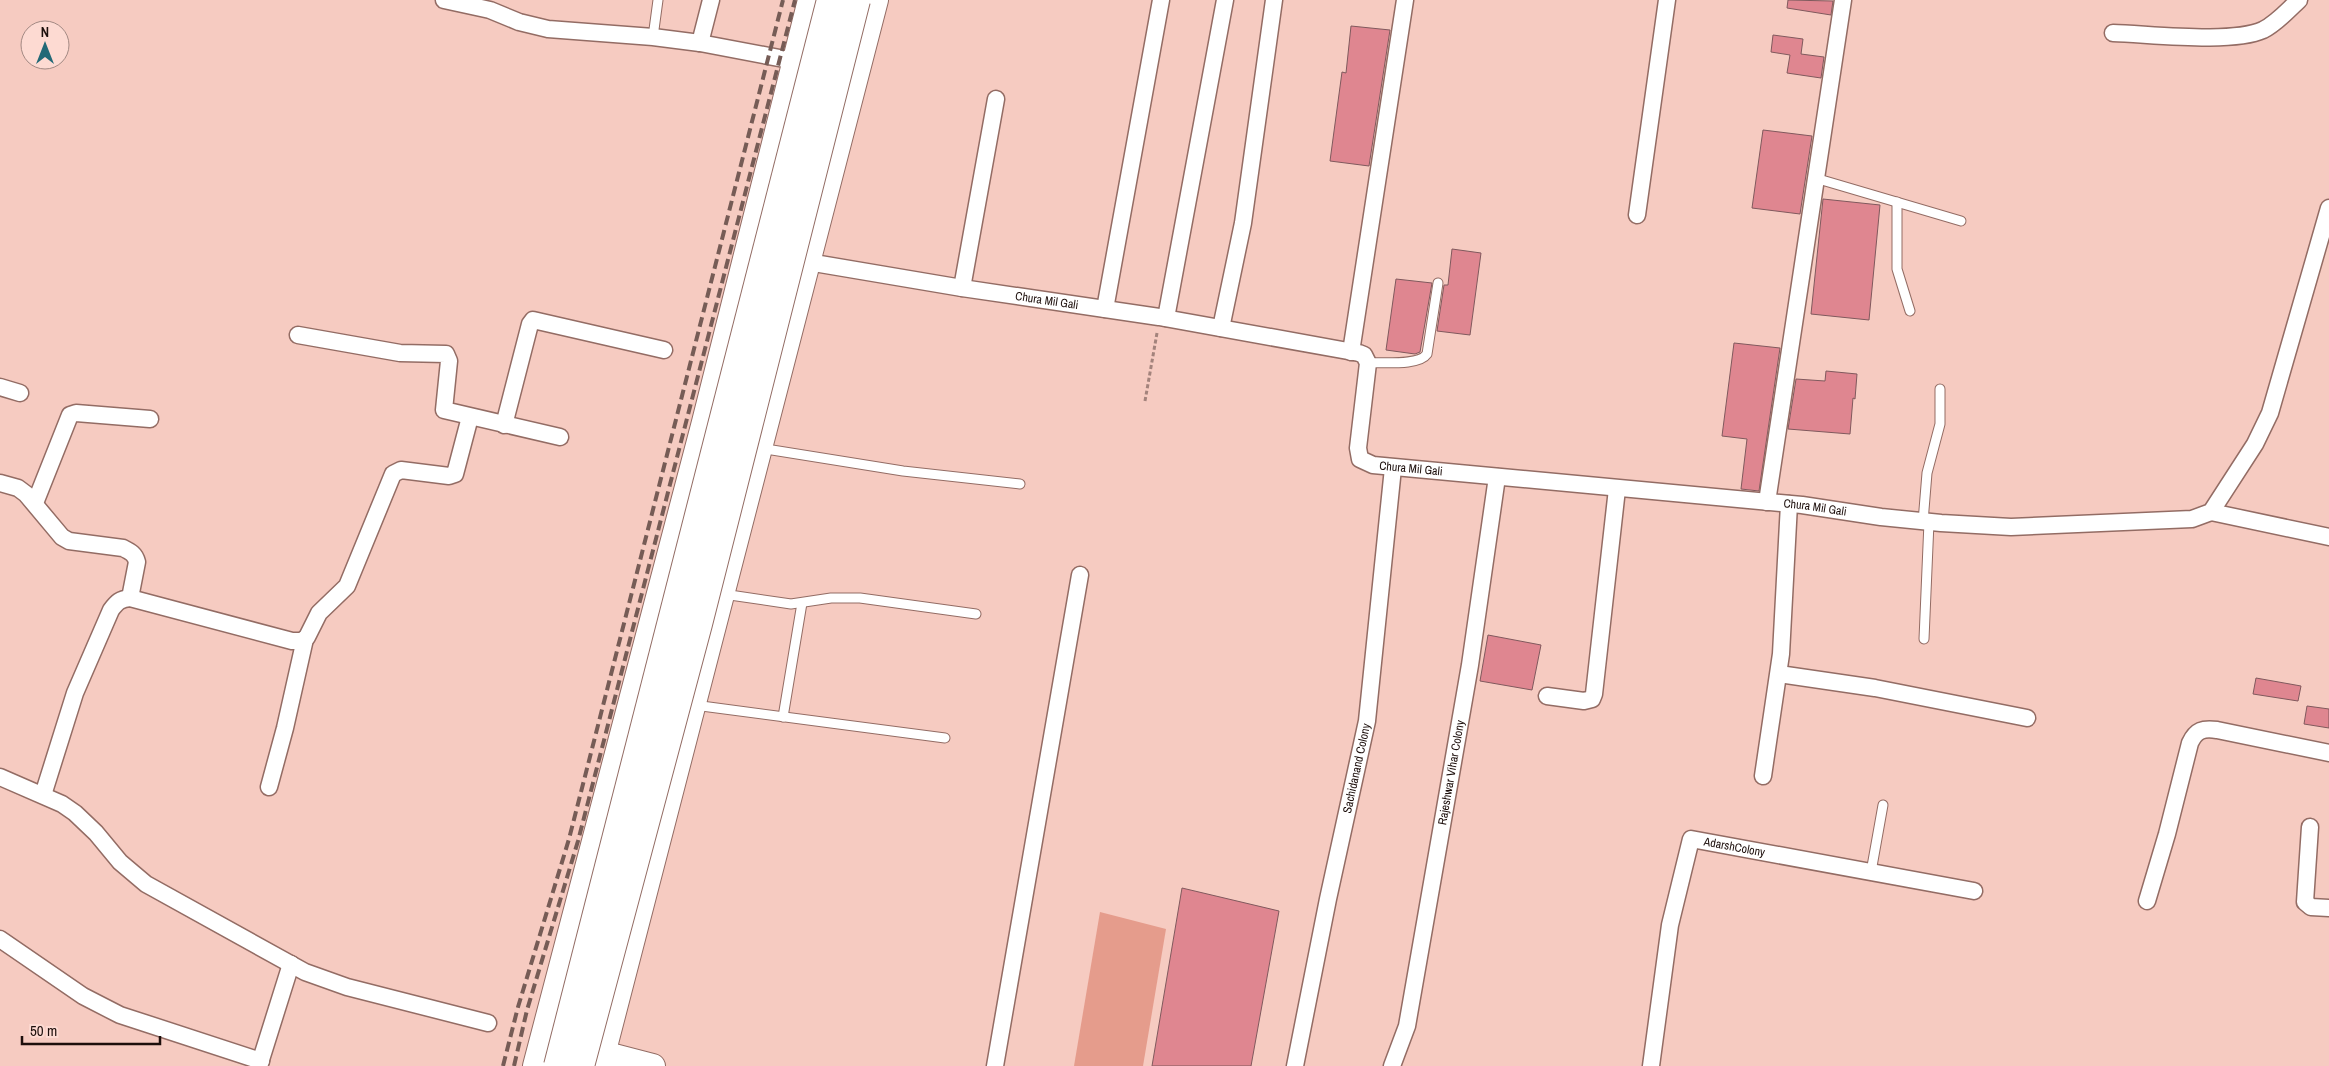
<svg xmlns="http://www.w3.org/2000/svg" width="2329" height="1066" font-family="'Archivo Narrow',sans-serif">
<style>
.green{fill:#e59c8c}
.building{fill:#df8690;stroke:#80595d}
.lines{fill:none;stroke-linecap:round;stroke-linejoin:round}
.lane-casing{stroke:#936c64;stroke-width:11}
.street-casing{stroke:#936c64;stroke-width:19}
.secondary-casing{stroke:#936c64;stroke-width:26}
.path{stroke:#a3837c;stroke-width:3;stroke-dasharray:4 2.5;stroke-linecap:butt}
.lane{stroke:#fff;stroke-width:9}
.street{stroke:#fff;stroke-width:16}
.secondary{stroke:#fff;stroke-width:24}
.rail{stroke:#765c56;stroke-width:4;stroke-dasharray:10 5;stroke-linecap:butt}
.highway-bridge-casing{stroke:#936c64;stroke-width:30;stroke-linecap:butt}
.highway-bridge{stroke:#fff;stroke-width:28}
.labels{text-anchor:middle;dominant-baseline:central;stroke-width:4;stroke-linejoin:round;paint-order:stroke}
.street-label{font-size:12px;fill:#1d0f0c;stroke:#fddad2}
</style>
<rect width="100%" height="100%" fill="#f6cbc1"/>
<polygon class="green" points="1100,912 1166,929 1143,1066 1074,1066"/>
<g class="building">
<polygon points="1788,0 1833,1 1831,15 1787,8"/>
<polygon points="1351,26 1390,30 1369,166 1330,161 1342,72 1346,73"/>
<polygon points="1773,35 1803,39 1801,54 1824,57 1821,78 1787,73 1790,55 1771,52"/>
<polygon points="1763,130 1812,136 1800,214 1752,208"/>
<polygon points="1823,199 1880,205 1869,320 1811,314"/>
<polygon points="1452,249 1481,253 1470,335 1437,331 1444,285 1448,285"/>
<polygon points="1396,279 1432,283 1420,352 1415,354 1386,350"/>
<polygon points="1734,343 1780,348 1759,491 1741,489 1747,439 1722,436"/>
<polygon points="1826,371 1857,374 1855,399 1853,398 1850,434 1788,429 1796,379 1825,381"/>
<polygon points="1488,635 1541,645 1532,690 1480,681"/>
<polygon points="2256,678 2301,686 2298,701 2253,694"/>
<polygon points="2307,706 2329,709 2329,728 2304,724"/>
<polygon points="1182,888 1279,911 1251,1066 1152,1066"/>
</g>
<g class="lines">
<defs>
<g id="lane">
<polyline points="653,37 658,0"/>
<polyline points="1815,178 1961,221"/>
<polyline points="1897,202 1897,269 1910,311"/>
<path d="M1368,363c14,-1 51,3 59,-9l11,-71"/>
<polyline points="760,448 903,471 1020,484"/>
<polyline points="1923,522 1927,473 1940,424 1940,389"/>
<polyline points="723,594 791,604 831,598 860,598 976,614"/>
<polyline points="1924,639 1929,522"/>
<polyline points="694,705 945,738"/>
<polyline points="783,717 802,603"/>
<polyline points="1871,872 1883,805"/>
</g>
<g id="street">
<polyline points="444,0 490,10 519,22 548,29 653,37 700,43 795,61"/>
<path d="M2113,33c37,1 119,11 150,-3 14,-7 25,-20 36,-30"/>
<polyline points="700,43 711,0"/>
<polyline points="1637,215 1667,0"/>
<path id="s1" d="M808,262l154,26 197,29 200,36 5,2 4,8 -10,85 2,11 13,6 429,40 79,12 60,6 70,4 181,-8 19,-7 44,-68 15,-31 59,-205"/>
<polyline points="962,288 996,99"/>
<polyline points="1105,309 1161,0"/>
<polyline points="1166,318 1225,0"/>
<polyline points="1221,328 1243,223 1274,0"/>
<polyline points="298,335 400,353 446,354 449,361 444,410 560,437"/>
<polyline points="1351,352 1405,0"/>
<polyline points="0,387 20,393"/>
<polyline points="504,425 530,324 533,320 664,350"/>
<path d="M0,483l18,5 8,6 36,43 7,4 54,7c8,4 12,6 14,14l-7,36"/>
<polyline points="1767,502 1843,0"/>
<polyline points="35,503 70,415 76,413 150,419"/>
<polyline points="2211,512 2329,537"/>
<polyline points="1779,674 1875,688 2027,718"/>
<polyline points="1547,696 1584,701 1592,699 1594,694 1617,489"/>
<polyline points="1763,776 1781,654 1789,504"/>
<polyline points="0,777 62,804 75,813 96,833 120,862 146,884 305,972 347,987 488,1023"/>
<polyline points="269,787 285,728 305,639"/>
<path d="M43,795l32,-102 36,-83c6,-8 9,-11 19,-12l162,43h10l5,-4 12,-24 28,-27 46,-112 8,-4 48,6 6,-2 15,-57"/>
<polyline points="2310,827 2305,902 2311,907 2329,908"/>
<path d="M2147,901l20,-67 23,-91c6,-13 13,-15 27,-13l112,23"/>
<polyline points="0,939 83,996 120,1015 261,1061"/>
<polyline points="259,1066 291,964"/>
<polyline points="995,1066 1080,575"/>
<path id="s2" d="M1295,1066l33,-167 39,-178 26,-253"/>
<path id="s3" d="M1392,1066l15,-40 63,-361 27,-188"/>
<path id="s4" d="M1651,1066l19,-141 21,-86 283,52"/>
</g>
<g id="secondary">
<polyline points="603,1053 653,1066"/>
<polyline points="535,1066 704,422 810,0"/>
<polyline points="600,1066 876,0"/>
</g>
</defs>
<use href="#lane" class="lane-casing"/>
<use href="#street" class="street-casing"/>
<use href="#secondary" class="secondary-casing"/>
<polyline class="path" points="1145,401 1157,333"/>
<use href="#lane" class="lane"/>
<use href="#street" class="street"/>
<use href="#secondary" class="secondary"/>
<g class="rail">
<polyline points="503,1066 518,1007 569,839 783,0"/>
<polyline points="514,1066 527,1010 578,841 795,0"/>
</g>
<defs>
<g id="highway-bridge">
<path d="M558,1066c94,-355 182,-711 273,-1066"/>
<polyline points="580,1066 698,624 856,0"/>
</g>
</defs>
<use href="#highway-bridge" class="highway-bridge-casing"/>
<use href="#highway-bridge" class="highway-bridge"/>
</g>
<g class="labels">
<g class="street-label">
<text stroke="none"><textPath href="#s1" startOffset="242">Chura Mil Gali</textPath></text>
<text stroke="none"><textPath href="#s1" startOffset="722">Chura Mil Gali</textPath></text>
<text stroke="none"><textPath href="#s1" startOffset="1128">Chura Mil Gali</textPath></text>
<text stroke="none"><textPath href="#s2" startOffset="304">Sachidanand Colony</textPath></text>
<text stroke="none"><textPath href="#s3" startOffset="300">Rajeshwar Vihar Colony</textPath></text>
<text stroke="none"><textPath href="#s4" startOffset="275">AdarshColony</textPath></text>
</g>
</g>
<g transform="translate(45 45)"><circle r="24" fill="#fddad2" stroke="#a38983"/>
<path d="M0-4L9 19L0 12L-9 19Z" fill="#226977"/>
<text y="-8" font-size="14" font-weight="bold" text-anchor="middle" fill="#1d0f0c">N</text>
</g>
<path d="M22 1036v8h138v-8" fill="none" stroke="#1d0f0c" stroke-width="2.5"/>
<text x="30" y="1036" font-size="15" fill="#1d0f0c" stroke="#fddad2" stroke-width="4" paint-order="stroke">50 m</text>
</svg>
